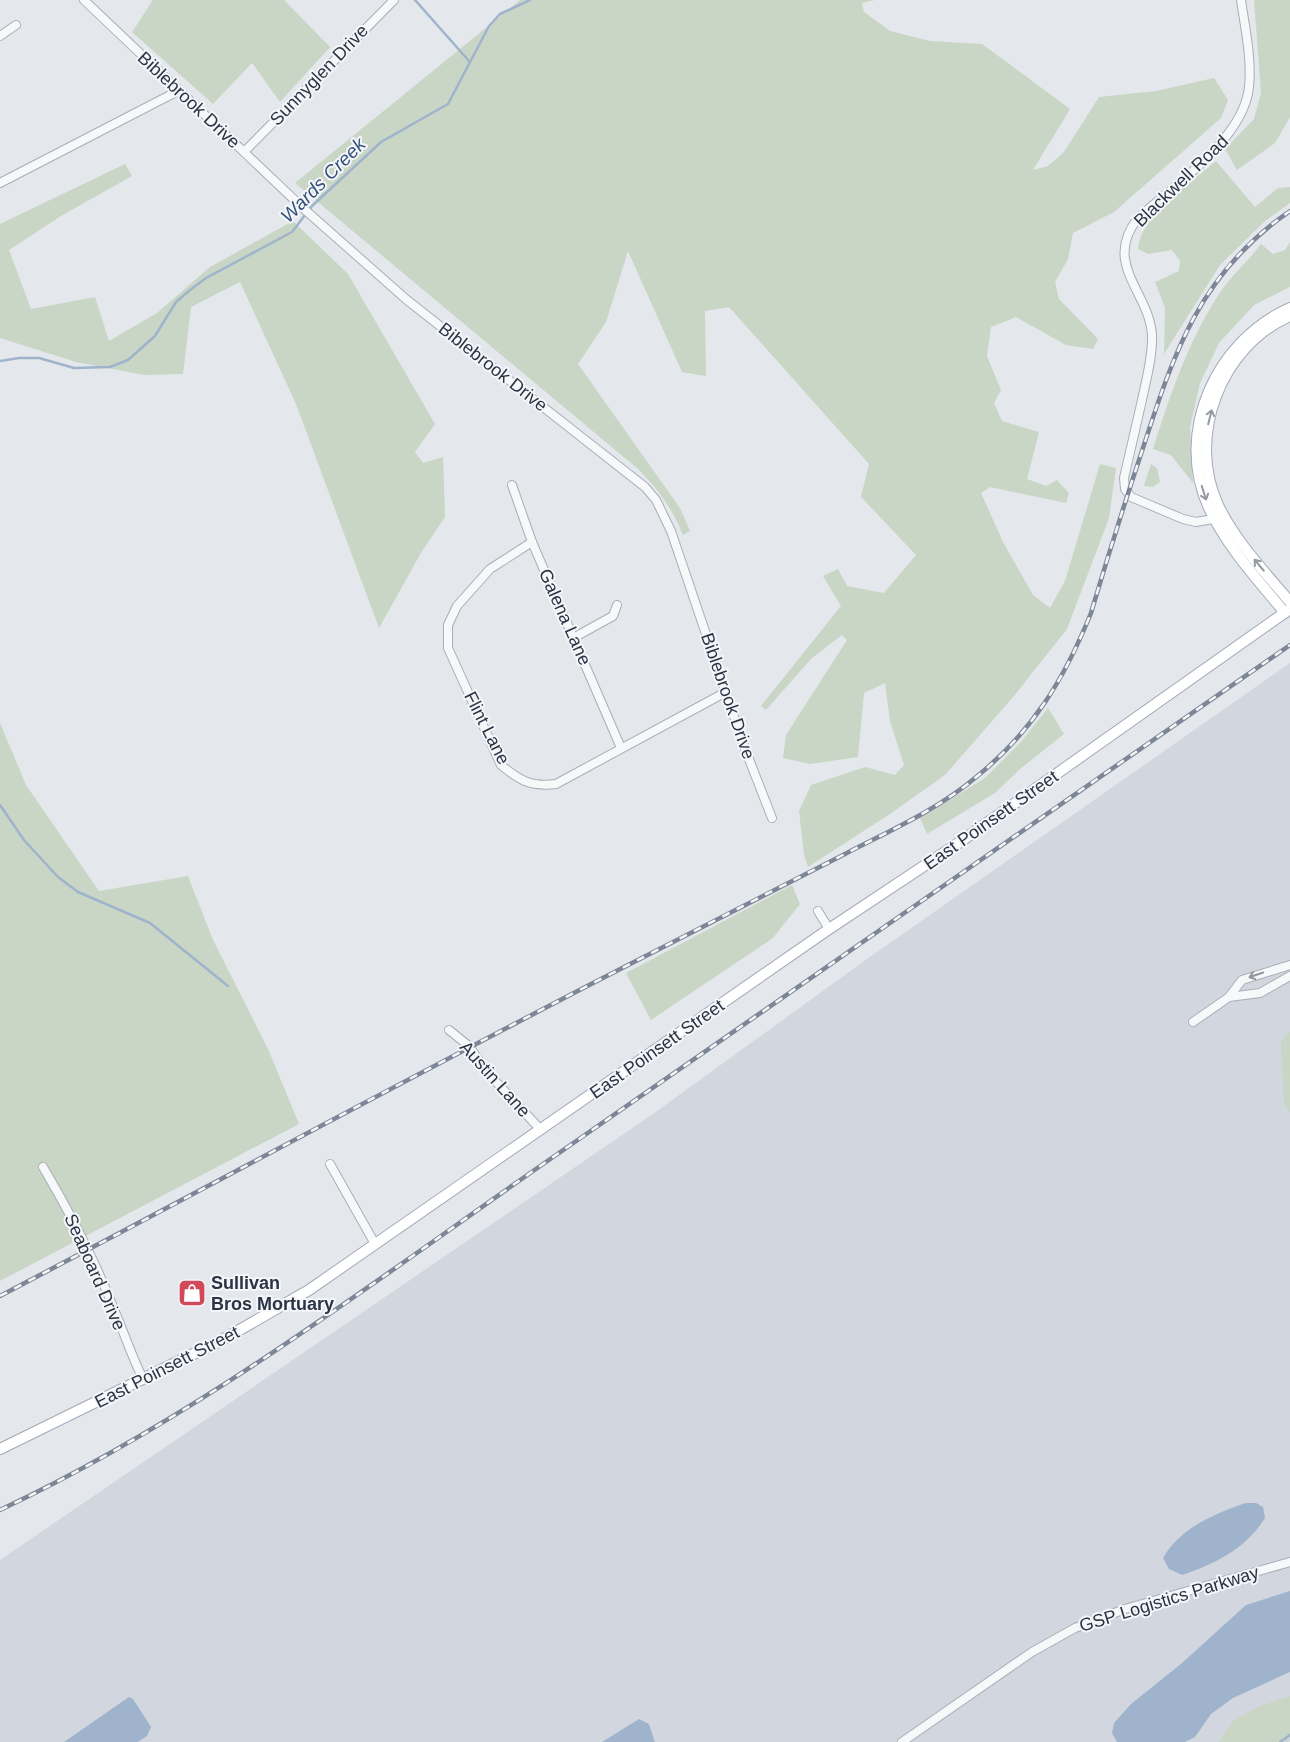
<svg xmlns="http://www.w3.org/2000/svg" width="1290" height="1742" font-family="Helvetica,sans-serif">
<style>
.built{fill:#d2d6de}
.green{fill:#c9d6c5}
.water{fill:#9fb4cc}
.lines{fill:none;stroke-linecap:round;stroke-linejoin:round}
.stream{stroke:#9fb4cc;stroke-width:2.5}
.minor-casing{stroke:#a9aeb7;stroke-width:10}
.major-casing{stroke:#a3abb8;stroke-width:12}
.minor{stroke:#f7f8fa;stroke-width:8}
.major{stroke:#fff;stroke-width:10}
.rail-casing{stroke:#7d8696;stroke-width:4.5}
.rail{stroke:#f4f6f9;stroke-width:2.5;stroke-dasharray:8;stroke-linecap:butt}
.oneway{stroke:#959aa2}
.oneway2{stroke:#9196a0}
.labels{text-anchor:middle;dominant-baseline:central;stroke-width:4;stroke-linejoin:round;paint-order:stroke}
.street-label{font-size:18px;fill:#2b3445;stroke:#f4f6f9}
.poi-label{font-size:18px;font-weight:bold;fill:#2b3445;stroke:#f4f6f9;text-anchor:start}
.water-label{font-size:19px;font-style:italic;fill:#34527a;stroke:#f4f6f9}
</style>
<rect width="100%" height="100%" fill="#e4e7ec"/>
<polygon class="built" points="1290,663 1290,1742 0,1742 0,1560 653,1114 867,959"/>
<g class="green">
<polygon points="153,0 284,0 330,47 280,102 252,63 213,104 132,32"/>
<path d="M520,0h355l-13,3 2,9 26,19 40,10 52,3 88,65 -37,61 15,-4 16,-14 35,-55 57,-6 58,-13 14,22 -7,18 -107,94 -41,21 -5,26 -13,23 4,17 39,40 -5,10 -27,-4 -50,-28 -25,10 -4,29 14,34 -7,13 8,18 37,11 -12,47 19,7 11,-6 12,13 -3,10 -76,-16 -9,6 22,49 30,53 17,13 15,-27 35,-117 16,4 -7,50 -42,111 -53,67 -69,79 -55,39 -82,53 -4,-12 -5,-44 12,-26 54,-18 30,8 9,-10 -14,-44 -5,-38 -21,10 -6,64 -48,7 -27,-6 3,-23 61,-95 -5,-5 -31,24 -45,51 -5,-4 80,-100 -18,-30 15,-7 9,17 37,7 32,-38 -55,-58 8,-33 -140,-157 -24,4 1,65 -24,-4 -54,-121 -22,71 -28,42 102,144 10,23 -7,4c-11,-27 -25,-46 -45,-66l-343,-286z"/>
<polygon points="1254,0 1290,0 1290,117 1275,143 1237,170 1225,149 1254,119 1261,93"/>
<path d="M1216,161l39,46 23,-19 12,-1v16l-25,18 -45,44 -56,89 1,-46 -10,-26 24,-11 1,-10 -8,-11 -24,4 -10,-5c2,-33 54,-67 78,-88z"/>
<polygon points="125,164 132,176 61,216 9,250 31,309 95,297 109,341 157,313 210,267 293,221 348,274 435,424 415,452 423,463 443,457 445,517 422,551 379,628 296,404 240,282 191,307 183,374 144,375 76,362 0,338 0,224"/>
<path d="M1290,242v45l-36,18 -35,38 -19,40 -10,44 3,56 -22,-28 -18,-6c17,-54 36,-110 68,-158 12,-17 28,-31 40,-47l12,10 12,-4z"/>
<polygon points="1151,464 1157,468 1160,482 1153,487 1144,486"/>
<polygon points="1048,708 1064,734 1020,769 995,793 927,834 920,818 985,778 1020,743"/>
<polygon points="0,723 26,785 99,891 188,876 213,940 268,1049 299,1124 0,1281"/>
<polygon points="792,885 800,904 773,938 651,1020 626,973"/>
<polygon points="1290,1031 1290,1113 1284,1103 1281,1041"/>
<polygon points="1290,1696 1290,1736 1287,1742 1219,1742 1233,1721 1260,1706"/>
</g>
<g class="water">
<path d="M1245,1503h11l7,4 2,11c-20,31 -48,45 -83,57l-13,-6 -6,-11c18,-31 50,-43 82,-55z"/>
<polygon points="1290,1591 1290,1672 1233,1698 1211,1714 1195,1737 1185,1742 1117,1742 1112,1733 1114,1723 1131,1704 1182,1663 1246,1605"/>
<polygon points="129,1697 133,1699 151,1727 147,1736 138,1742 64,1742"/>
<polygon points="639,1719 649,1724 655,1742 602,1742"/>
</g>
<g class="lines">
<g class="stream">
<polyline points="415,0 469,61"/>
<polyline points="0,361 19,358 39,358 74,368 110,367 128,360 155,336 176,302 190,290 206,278 292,232 312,206 381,142 448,104 489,26 500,14 530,0"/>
<polyline points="0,805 24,840 58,877 78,892 150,923 228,986"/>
<polyline points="1280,1742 1290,1735"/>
</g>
<defs>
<g id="minor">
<polyline points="84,0 304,209 407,300 645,487 656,500 671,531 745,749 772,818"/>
<polyline points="0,36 16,25"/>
<polyline points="244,152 394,0"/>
<polyline points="0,183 178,91"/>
<polyline points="512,485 532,542 621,748"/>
<path d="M1219,518l-23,4 -13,-3 -52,-22 -6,-8 -1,-11c6,-26 12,-52 18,-78 4,-20 11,-44 10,-65 -3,-44 -50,-71 -14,-117 37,-33 106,-80 111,-131 3,-28 -4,-59 -8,-87"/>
<path d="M532,542l-42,27 -33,37 -9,19v23l53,117c19,16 30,22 55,19l170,-92"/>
<polyline points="575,637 613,616 617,605"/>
<polyline points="818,911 829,929"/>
<polyline points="1229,997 1260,993 1290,976"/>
<polyline points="1193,1022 1229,997 1242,980 1290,965"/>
<polyline points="449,1030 469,1046 486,1071 541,1130"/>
<polyline points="330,1164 375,1244"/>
<path d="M43,1167c27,46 53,95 72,145 10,23 17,45 28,67"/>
<polyline points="902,1742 1032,1652 1075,1628 1125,1609 1290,1562"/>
</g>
<g id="major">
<path d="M1290,316c-69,30 -104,120 -72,189 17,36 46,66 72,97"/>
<path d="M1285,613c-27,-33 -58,-66 -76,-105 -35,-76 7,-167 81,-200"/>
<polyline points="0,1449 222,1340 309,1290 829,929 960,842 1290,609"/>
</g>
</defs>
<use href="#minor" class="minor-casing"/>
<use href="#major" class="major-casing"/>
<use href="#minor" class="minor"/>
<use href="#major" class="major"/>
<defs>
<g id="rail">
<path d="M0,1296c212,-111 421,-225 634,-334 70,-36 140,-72 211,-108 44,-23 92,-44 130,-76 57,-46 89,-98 116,-165 16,-54 33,-108 51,-162 32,-99 58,-178 148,-240"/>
<path d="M0,1510c196,-92 369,-225 546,-348 248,-172 496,-345 744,-517"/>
</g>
</defs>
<use href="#rail" class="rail-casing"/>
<use href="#rail" class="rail"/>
</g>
<defs><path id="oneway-shaft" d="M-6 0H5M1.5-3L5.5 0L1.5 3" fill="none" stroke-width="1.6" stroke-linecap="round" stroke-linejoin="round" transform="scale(1.25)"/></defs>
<g class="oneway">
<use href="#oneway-shaft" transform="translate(1210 417) rotate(-76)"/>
<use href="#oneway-shaft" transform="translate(1204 493) rotate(72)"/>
<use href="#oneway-shaft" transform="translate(1259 565) rotate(-130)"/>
</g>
<use class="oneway2" href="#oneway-shaft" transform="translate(1256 975) rotate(161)"/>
<defs>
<symbol id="shop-square" viewBox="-11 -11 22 22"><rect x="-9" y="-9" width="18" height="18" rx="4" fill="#d1495b" stroke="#f4f6f9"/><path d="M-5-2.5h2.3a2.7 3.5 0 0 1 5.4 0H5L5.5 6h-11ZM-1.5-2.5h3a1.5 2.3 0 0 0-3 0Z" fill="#fff"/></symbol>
</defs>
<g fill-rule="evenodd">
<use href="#shop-square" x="176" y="1277" width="32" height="32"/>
</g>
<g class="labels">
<g class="street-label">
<text transform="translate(319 75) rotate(-46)">Sunnyglen Drive</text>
<text transform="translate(189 100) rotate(43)">Biblebrook Drive</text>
<text transform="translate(1181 181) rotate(-44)">Blackwell Road</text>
<text transform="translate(493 367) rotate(38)">Biblebrook Drive</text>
<text transform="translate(565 617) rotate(66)">Galena Lane</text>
<text transform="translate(728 696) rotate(71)">Biblebrook Drive</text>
<text transform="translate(487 728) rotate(63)">Flint Lane</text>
<text transform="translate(991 820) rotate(-35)">East Poinsett Street</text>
<text transform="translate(657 1049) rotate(-35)">East Poinsett Street</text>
<text transform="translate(495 1079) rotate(48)">Austin Lane</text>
<text transform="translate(95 1272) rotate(66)">Seaboard Drive</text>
<text transform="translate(167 1367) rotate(-27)">East Poinsett Street</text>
<text transform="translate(1169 1599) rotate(-17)">GSP Logistics Parkway</text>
</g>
<g class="poi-label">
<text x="211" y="1283">Sullivan<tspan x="211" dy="21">Bros Mortuary</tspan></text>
</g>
<g class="water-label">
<text transform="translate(323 180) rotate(-45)">Wards Creek</text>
</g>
</g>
</svg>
